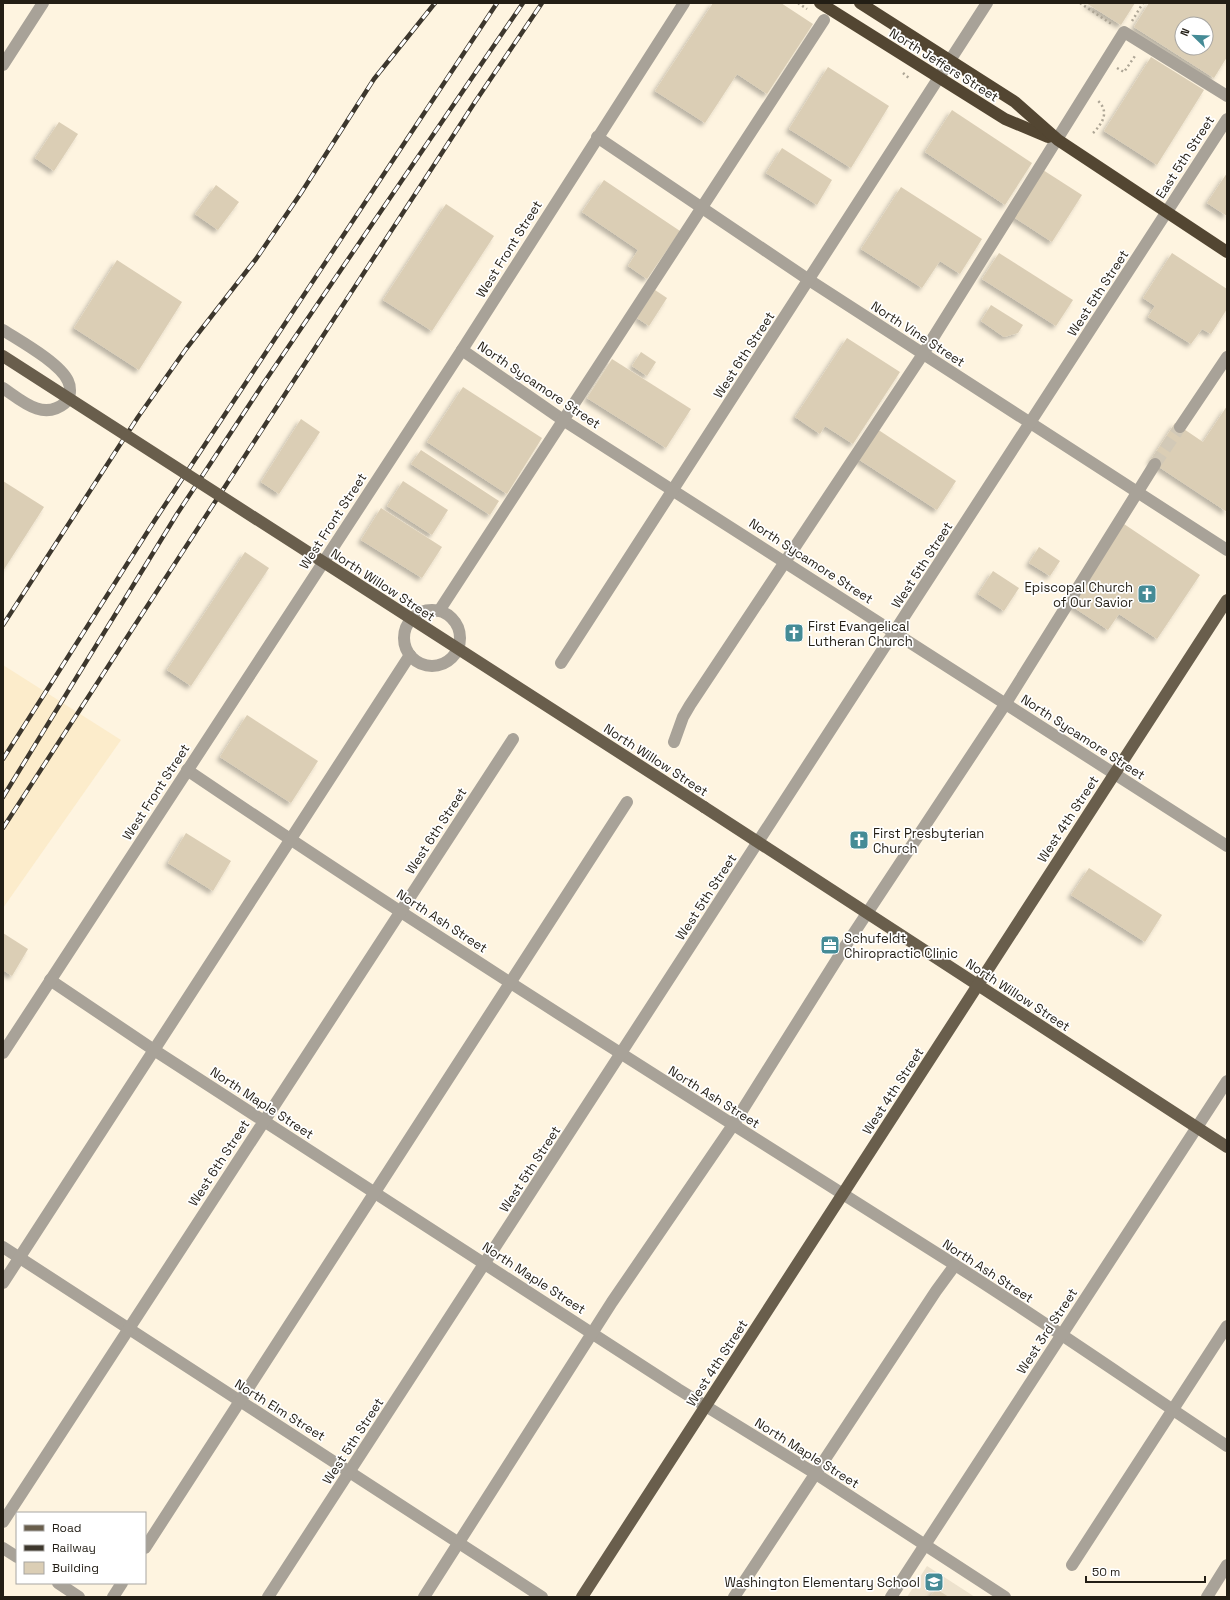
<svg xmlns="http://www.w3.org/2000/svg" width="1230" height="1600" font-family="'Space Grotesk',sans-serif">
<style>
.built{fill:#fceccb}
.education{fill:#ede2cd}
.building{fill:#dbceb5;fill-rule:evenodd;filter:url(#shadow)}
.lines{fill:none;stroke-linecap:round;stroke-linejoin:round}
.minor-tunnel{stroke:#d2c9b7;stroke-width:12;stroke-dasharray:12 6;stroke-linecap:butt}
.path{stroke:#ada595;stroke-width:2.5;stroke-dasharray:2 3;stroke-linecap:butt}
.minor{stroke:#a8a298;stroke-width:12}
.major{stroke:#695e4c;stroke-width:12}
.highway{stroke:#534632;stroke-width:12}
.rail-casing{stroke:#3d372d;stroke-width:4.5}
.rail{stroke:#fff;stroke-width:3;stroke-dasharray:9;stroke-linecap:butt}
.major-bridge{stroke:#695e4c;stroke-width:12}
.labels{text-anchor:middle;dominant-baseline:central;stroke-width:3.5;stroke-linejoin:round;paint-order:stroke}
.street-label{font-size:13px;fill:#231e15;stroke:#fff}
.poi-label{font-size:13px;fill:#231e15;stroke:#fff;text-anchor:start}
</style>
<defs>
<filter id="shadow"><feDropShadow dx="-3.5" dy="3.5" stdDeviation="2" flood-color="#0004"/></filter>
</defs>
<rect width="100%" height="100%" fill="#fef4e0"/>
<polygon class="built" points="3,665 121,740 3,908"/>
<polygon class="education" points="927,1566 975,1597 907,1597"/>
<g class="building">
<polygon points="713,3 781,3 813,24 767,94 737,74 705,123 655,91"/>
<polygon points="1086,3 1135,3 1121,25"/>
<path d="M1149,3h78v54l-13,21 -80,-51zM1182,24h24v24h-24z"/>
<polygon points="1151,57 1204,90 1157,165 1104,131"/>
<polygon points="828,67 889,106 851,168 789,129"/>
<polygon points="952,110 1032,163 1005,205 925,152"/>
<polygon points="59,122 78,134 54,171 35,158"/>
<polygon points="782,148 832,180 817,205 766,173"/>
<polygon points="1043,170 1082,195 1052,242 1012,216"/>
<polygon points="1227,173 1227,216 1207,203"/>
<polygon points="604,180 680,231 647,279 628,266 638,250 582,212"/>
<polygon points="216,185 239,202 218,230 195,214"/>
<polygon points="901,187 982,239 960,274 940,261 922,288 861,249"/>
<polygon points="446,204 494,236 432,331 383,300"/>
<polygon points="999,253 1073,300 1056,326 982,279"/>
<polygon points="1172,253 1227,289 1227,309 1211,334 1202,329 1191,344 1148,317 1155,306 1143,298"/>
<polygon points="117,260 182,302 139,370 74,328"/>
<polygon points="655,290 667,298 649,326 637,318"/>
<polygon points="991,305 1023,325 1018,333 1004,337 981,321"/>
<polygon points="847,338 900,372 853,444 825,426 820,434 795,417"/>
<polygon points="641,352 656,362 647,376 632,366"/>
<polygon points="612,359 691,409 666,448 587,398"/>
<polygon points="463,387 542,438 507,494 427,442"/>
<polygon points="1227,406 1227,512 1150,461 1175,423 1203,442"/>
<polygon points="301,419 320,432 279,494 261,482"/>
<polygon points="877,429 956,481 937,510 858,459"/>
<polygon points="421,450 499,501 490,515 411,464"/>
<polygon points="3,481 44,507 3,571"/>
<polygon points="403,481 448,510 432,535 387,506"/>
<polygon points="381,508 442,547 422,578 361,540"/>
<polygon points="1124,524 1200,575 1157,639 1119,614 1108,630 1070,605"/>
<polygon points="1039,547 1060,561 1050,576 1029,563"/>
<polygon points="245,552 269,568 191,686 167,670"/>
<polygon points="993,571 1019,588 1004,611 978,594"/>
<polygon points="247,715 318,761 291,803 220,757"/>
<polygon points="186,833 231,861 213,891 168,863"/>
<polygon points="1089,868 1162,915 1145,942 1071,895"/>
<polygon points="3,933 28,949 12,976 3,970"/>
<polygon points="936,1589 949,1597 930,1597"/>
</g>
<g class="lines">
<polyline class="minor-tunnel" points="1155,464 1180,427"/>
<g class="path">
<polyline points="798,3 807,9"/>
<polyline points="1080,3 1113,25"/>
<polyline points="1132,21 1143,3"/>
<polyline points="1117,68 1124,72 1135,56"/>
<polyline points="903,73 910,79"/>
<path d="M1093,133c10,-10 17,-22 4,-33"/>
</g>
<g class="minor">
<polyline points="3,65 43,3"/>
<polyline points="597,137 809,280 1227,550"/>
<path d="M3,330c17,11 57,33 65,51 3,6 3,18 -3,22 -22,18 -43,-2 -62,-15"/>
<polyline points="462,350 563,420 1227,846"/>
<polyline points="1180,427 1227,357"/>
<circle cx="432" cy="638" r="28"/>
<polyline points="439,611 824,20"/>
<polyline points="561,663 987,3"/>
<polyline points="674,742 683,717 690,705 923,354 1124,32 1227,96"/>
<path d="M187,770c251,170 509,331 765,493 93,59 183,122 275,183"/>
<polyline points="50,980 154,1050 678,1389 816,1474 1005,1597"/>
<polyline points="3,1053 462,350 684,3"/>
<polyline points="3,1247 542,1597"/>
<polyline points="3,1283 410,655"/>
<polyline points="3,1522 513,739"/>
<polyline points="3,1548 17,1557"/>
<polyline points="145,1548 627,802"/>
<polyline points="1072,1565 1227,1326"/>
<polyline points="58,1583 79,1597"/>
<polyline points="113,1597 122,1583"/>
<polyline points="268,1597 1227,119"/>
<polyline points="424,1597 612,1302 733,1125 846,945 1006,703 1155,464"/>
<polyline points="734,1597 936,1291 955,1265"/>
<polyline points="891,1597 1227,1081"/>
<polyline points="1207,1597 1227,1565"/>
</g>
<g class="major">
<polyline points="704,807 1227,1147"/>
<polyline points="582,1597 1227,600"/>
</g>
<g class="highway">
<polyline points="820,3 1005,119 1048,137"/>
<polyline points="860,3 1015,102 1058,140 1227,252"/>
</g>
<defs>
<g id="rail">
<polyline points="3,625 138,417 186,349 256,259 301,193 374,79 435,3"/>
<polyline points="3,759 155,520 497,3"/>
<polyline points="3,797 177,514 263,384 523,3"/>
<polyline points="3,828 475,102 542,3"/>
</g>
</defs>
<use href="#rail" class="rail-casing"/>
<use href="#rail" class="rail"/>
<polyline class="major-bridge" points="3,356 704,807"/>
</g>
<defs>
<symbol id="church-square" viewBox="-11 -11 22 22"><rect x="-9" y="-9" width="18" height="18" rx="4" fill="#458b96" stroke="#fff"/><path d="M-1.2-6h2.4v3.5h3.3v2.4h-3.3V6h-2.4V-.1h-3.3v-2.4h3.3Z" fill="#fff"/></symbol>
<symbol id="office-square" viewBox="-11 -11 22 22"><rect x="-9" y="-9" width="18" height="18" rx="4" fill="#458b96" stroke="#fff"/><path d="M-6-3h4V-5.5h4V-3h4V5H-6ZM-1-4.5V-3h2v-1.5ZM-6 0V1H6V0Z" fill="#fff"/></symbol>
<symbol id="school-square" viewBox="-11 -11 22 22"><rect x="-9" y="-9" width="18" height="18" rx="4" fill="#458b96" stroke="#fff"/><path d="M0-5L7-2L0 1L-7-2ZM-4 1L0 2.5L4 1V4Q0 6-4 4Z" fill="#fff"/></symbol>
</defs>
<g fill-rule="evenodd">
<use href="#church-square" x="1136" y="583" width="22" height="22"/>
<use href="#church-square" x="783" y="622" width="22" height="22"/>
<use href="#church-square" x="848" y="829" width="22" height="22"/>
<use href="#office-square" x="819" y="934" width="22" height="22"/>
<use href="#school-square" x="923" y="1571" width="22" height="22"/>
</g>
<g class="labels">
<g class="street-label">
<text transform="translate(944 65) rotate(32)">North Jeffers Street</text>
<text transform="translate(1185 157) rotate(-57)">East 5th Street</text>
<text transform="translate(509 249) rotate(-58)">West Front Street</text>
<text transform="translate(1098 293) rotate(-57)">West 5th Street</text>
<text transform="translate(918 334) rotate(33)">North Vine Street</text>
<text transform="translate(744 355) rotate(-57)">West 6th Street</text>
<text transform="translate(539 385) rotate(34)">North Sycamore Street</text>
<text transform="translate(333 521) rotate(-57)">West Front Street</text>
<text transform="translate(811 561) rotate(33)">North Sycamore Street</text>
<text transform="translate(922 565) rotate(-57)">West 5th Street</text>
<text transform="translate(383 585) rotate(33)">North Willow Street</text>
<text transform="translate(1083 737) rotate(33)">North Sycamore Street</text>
<text transform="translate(656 760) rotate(33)">North Willow Street</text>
<text transform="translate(156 792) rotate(-57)">West Front Street</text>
<text transform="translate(1068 819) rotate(-57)">West 4th Street</text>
<text transform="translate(436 831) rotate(-57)">West 6th Street</text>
<text transform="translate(706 897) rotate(-57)">West 5th Street</text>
<text transform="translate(442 921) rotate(33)">North Ash Street</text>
<text transform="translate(1018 995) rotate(33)">North Willow Street</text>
<text transform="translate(893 1091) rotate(-57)">West 4th Street</text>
<text transform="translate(714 1097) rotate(32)">North Ash Street</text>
<text transform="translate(262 1103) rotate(33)">North Maple Street</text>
<text transform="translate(219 1163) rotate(-57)">West 6th Street</text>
<text transform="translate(530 1169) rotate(-57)">West 5th Street</text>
<text transform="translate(988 1271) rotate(33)">North Ash Street</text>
<text transform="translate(534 1278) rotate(33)">North Maple Street</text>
<text transform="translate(1047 1331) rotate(-57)">West 3rd Street</text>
<text transform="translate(717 1363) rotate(-57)">West 4th Street</text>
<text transform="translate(280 1410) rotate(32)">North Elm Street</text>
<text transform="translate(353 1441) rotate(-57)">West 5th Street</text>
<text transform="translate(807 1453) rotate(32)">North Maple Street</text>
</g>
<g class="poi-label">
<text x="1133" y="587" text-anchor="end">Episcopal Church<tspan x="1133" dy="15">of Our Savior</tspan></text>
<text x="808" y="626">First Evangelical<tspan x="808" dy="15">Lutheran Church</tspan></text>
<text x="873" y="833">First Presbyterian<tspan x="873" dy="15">Church</tspan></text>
<text x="844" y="938">Schufeldt<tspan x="844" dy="15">Chiropractic Clinic</tspan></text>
<text x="920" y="1582" text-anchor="end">Washington Elementary School</text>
</g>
</g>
<rect width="1230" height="1600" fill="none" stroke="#231e15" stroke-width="8"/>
<rect x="16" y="1512" width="130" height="72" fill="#ffffff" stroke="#a7a5a1"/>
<rect x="24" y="1525" width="20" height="6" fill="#695e4c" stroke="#a7a5a1"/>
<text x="52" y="1532" font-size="12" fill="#231e15">Road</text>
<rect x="24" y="1545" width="20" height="6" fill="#3d372d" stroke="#a7a5a1"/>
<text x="52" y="1552" font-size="12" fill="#231e15">Railway</text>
<rect x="24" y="1562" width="20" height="12" fill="#dbceb5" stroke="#a7a5a1"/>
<text x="52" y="1572" font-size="12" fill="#231e15">Building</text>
<g transform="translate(1194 36) rotate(293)"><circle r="19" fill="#ffffff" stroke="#a7a5a1"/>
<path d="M0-3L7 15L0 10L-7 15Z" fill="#458b96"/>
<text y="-6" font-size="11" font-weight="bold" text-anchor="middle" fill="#231e15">N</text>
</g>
<path d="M1086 1576v6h119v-6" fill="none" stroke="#231e15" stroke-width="2"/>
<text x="1092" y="1576" font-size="12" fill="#231e15" stroke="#ffffff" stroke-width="3" paint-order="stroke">50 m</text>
</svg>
